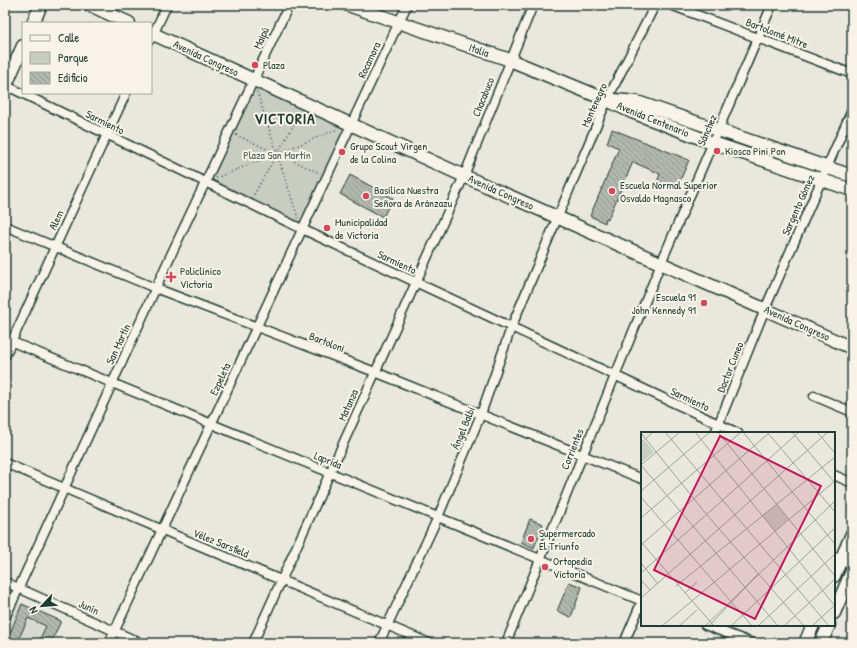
<svg xmlns="http://www.w3.org/2000/svg" width="857" height="648" font-family="'Patrick Hand',sans-serif">
<style>
.built{fill:#d9dacf}
.green{fill:#c8ccc1;stroke:#74847a}
.building{fill:url(#building-back-hatch);stroke:#1f3d34}
.lines{fill:none;stroke-linecap:round;stroke-linejoin:round}
.street-casing{stroke:#1f3d34;stroke-width:11}
.secondary-casing{stroke:#1f3d34;stroke-width:15}
.path{stroke:#1f3d34;stroke-width:1.5;stroke-dasharray:1 3;stroke-linecap:butt}
.street{stroke:#f7f3e8;stroke-width:8}
.secondary{stroke:#f7f3e8;stroke-width:12}
.poi-dot{fill:#d1495b;stroke:#f7f3e8;stroke-width:1.5}
.labels{text-anchor:middle;dominant-baseline:central;stroke-width:4;stroke-linejoin:round;paint-order:stroke}
.street-label{font-size:11px;fill:#1f3d34;stroke:#f7f3e8}
.poi-label{font-size:11px;fill:#1f3d34;stroke:#f7f3e8;text-anchor:start}
.park-label{font-size:11px;fill:#415a50;stroke:#f7f3e8}
.district-label{font-size:15px;font-weight:bold;letter-spacing:1px;fill:#1f3d34;stroke:#f7f3e8}
.inset-road{fill:none;stroke:#99a499;stroke-width:1}
.view{fill:#c2185b;fill-opacity:0.15;stroke:#c2185b;stroke-width:2}
.inset-edge{fill:none;stroke:#1f3d34;stroke-width:2}
</style>
<defs>
<pattern id="building-back-hatch" width="6" height="6" patternUnits="userSpaceOnUse"><rect width="6" height="6" fill="#b2b8ae"/><path d="M-1 5l2 2M0 0l6 6M5-1l2 2" fill="none" stroke="#90978e"/></pattern>
</defs>
<rect width="100%" height="100%" fill="#eae8dd"/>
<filter id="ink" filterUnits="userSpaceOnUse"><feTurbulence type="fractalNoise" baseFrequency=".025" numOctaves="2"/><feDisplacementMap in="SourceGraphic" scale="8" xChannelSelector="R" yChannelSelector="G"/><feConvolveMatrix kernelMatrix="1 2 1 2 8 2 1 2 1" color-interpolation-filters="sRGB"/></filter>
<g filter="url(#ink)">
<polygon class="built" points="17,602 61,621 51,643 5,643 5,631"/>
<polygon class="green" points="253,80 351,125 302,229 205,183"/>
<g class="building">
<polygon points="612,129 689,160 676,190 657,182 660,174 633,162 608,219 606,218 605,223 590,216 619,148 607,143"/>
<polygon points="350,175 393,198 383,217 340,194"/>
<polygon points="530,519 543,524 534,548 521,542"/>
<polygon points="569,582 582,587 571,617 557,611"/>
<polygon points="22,604 61,621 51,643 38,643 46,626 28,618 17,643 6,643"/>
</g>
<g class="lines">
<defs>
<g id="street">
<polyline points="671,5 852,74"/>
<polyline points="151,39 167,5"/>
<polyline points="5,85 302,229 738,433"/>
<polyline points="5,226 155,288 375,372 642,479"/>
<polyline points="5,339 642,601"/>
<polyline points="5,356 126,93"/>
<polyline points="814,396 852,412"/>
<polyline points="715,433 765,309 852,110"/>
<polyline points="5,463 429,643"/>
<polyline points="834,475 852,483"/>
<polyline points="834,557 852,565"/>
<polyline points="5,582 141,643"/>
<polyline points="5,618 169,259 289,5"/>
<polyline points="705,625 752,643"/>
<polyline points="109,643 407,5"/>
<polyline points="253,643 464,176 533,5"/>
<polyline points="379,643 438,517 481,414 511,328 607,100 655,5"/>
<polyline points="506,643 661,263 772,5"/>
<polyline points="624,643 642,601"/>
</g>
<g id="secondary">
<polyline points="90,5 129,23"/>
<polyline points="348,5 510,60 607,100 632,112 713,143 852,190"/>
<polyline points="33,23 41,5"/>
<polyline points="151,33 464,176 852,348"/>
<polyline points="5,87 23,46"/>
<polyline points="614,100 637,102 852,176"/>
<polyline points="834,576 852,534"/>
<polyline points="834,613 852,571"/>
<polyline points="805,643 813,625"/>
<polyline points="821,643 829,625"/>
</g>
</defs>
<use href="#street" class="street-casing"/>
<use href="#secondary" class="secondary-casing"/>
<g class="path">
<polyline points="257,92 298,218"/>
<polyline points="236,135 320,173"/>
<polyline points="216,178 338,129"/>
<polyline points="252,198 301,112"/>
</g>
<use href="#street" class="street"/>
<use href="#secondary" class="secondary"/>
</g>
</g>
<g class="poi-dot">
<circle cx="255" cy="65" r="4"/>
<circle cx="717" cy="151" r="4"/>
<circle cx="342" cy="152" r="4"/>
<circle cx="612" cy="191" r="4"/>
<circle cx="366" cy="196" r="4"/>
<circle cx="327" cy="228" r="4"/>
<path d="M169 271h4v4h4v4h-4v4h-4v-4h-4v-4h4z"/>
<circle cx="704" cy="303" r="4"/>
<circle cx="531" cy="539" r="4"/>
<circle cx="545" cy="567" r="4"/>
</g>
<g class="labels">
<g class="street-label">
<text transform="translate(777 33) rotate(21)">Bartolomé Mitre</text>
<text transform="translate(261 38) rotate(-65)">Maipú</text>
<text transform="translate(479 50) rotate(19)">Italia</text>
<text transform="translate(206 58) rotate(25)">Avenida Congreso</text>
<text transform="translate(369 60) rotate(-65)">Rocamora</text>
<text transform="translate(483 97) rotate(-68)">Chacabuco</text>
<text transform="translate(594 105) rotate(-66)">Montenegro</text>
<text transform="translate(653 119) rotate(22)">Avenida Centenario</text>
<text transform="translate(105 122) rotate(26)">Sarmiento</text>
<text transform="translate(707 130) rotate(-67)">Sánchez</text>
<text transform="translate(501 192) rotate(24)">Avenida Congreso</text>
<text transform="translate(798 205) rotate(-66)">Sargento Gómez</text>
<text transform="translate(56 220) rotate(-65)">Alem</text>
<text transform="translate(397 262) rotate(25)">Sarmiento</text>
<text transform="translate(797 323) rotate(24)">Avenida Congreso</text>
<text transform="translate(327 342) rotate(21)">Bartoloni</text>
<text transform="translate(118 344) rotate(-65)">San Martín</text>
<text transform="translate(730 367) rotate(-68)">Doctor Cuneo</text>
<text transform="translate(220 379) rotate(-65)">Ezpeleta</text>
<text transform="translate(690 399) rotate(25)">Sarmiento</text>
<text transform="translate(348 405) rotate(-66)">Matanza</text>
<text transform="translate(463 428) rotate(-68)">Ángel Balbi</text>
<text transform="translate(572 449) rotate(-68)">Corrientes</text>
<text transform="translate(328 460) rotate(22)">Laprida</text>
<text transform="translate(221 543) rotate(22)">Vélez Sarsfield</text>
<text transform="translate(89 607) rotate(24)">Junín</text>
</g>
<g class="poi-label">
<text x="263" y="65">Plaza</text>
<text x="350" y="146">Grupo Scout Virgen<tspan x="350" dy="13">de la Colina</tspan></text>
<text x="725" y="151">Kiosco Pini Pon</text>
<text x="620" y="185">Escuela Normal Superior<tspan x="620" dy="13">Osvaldo Magnasco</tspan></text>
<text x="374" y="190">Basílica Nuestra<tspan x="374" dy="13">Señora de Aránzazu</tspan></text>
<text x="335" y="222">Municipalidad<tspan x="335" dy="13">de Victoria</tspan></text>
<text x="180" y="271">Policlínico<tspan x="180" dy="13">Victoria</tspan></text>
<text x="696" y="297" text-anchor="end">Escuela 91<tspan x="696" dy="13">John Kennedy 91</tspan></text>
<text x="539" y="533">Supermercado<tspan x="539" dy="13">El Triunfo</tspan></text>
<text x="553" y="561">Ortopedia<tspan x="553" dy="13">Victoria</tspan></text>
</g>
<g class="park-label">
<text x="277" y="155">Plaza San Martín</text>
</g>
<g class="district-label">
<text x="285" y="118">VICTORIA</text>
</g>
</g>
<g transform="translate(641 432)">
<rect width="194" height="194" fill="#eae8dd"/>
<path d="M4,9l9,11 -12,10 -1,-17zM136,72l12,15 -14,12 -13,-16z" fill="#c8ccc1"/>
<path class="inset-road" d="M24,0l164,194M54,0l140,174M77,0l117,144M102,0l92,112M126,0l68,80M151,0l43,51M176,0l18,21M0,1l66,82 97,111M0,11l12,-11M0,33l137,161M0,33l39,-33M0,59l69,-59M0,65l111,129M0,86l100,-86M0,110l73,84M0,113l129,-113M0,131l17,21M0,141l158,-141M0,148l9,10M35,154l159,-129M44,161l12,-11M0,166l187,-166M21,194l173,-145M38,194l18,-16M64,194l130,-125M68,194l49,-52M90,194l104,-98M117,194l77,-72M143,194l51,-47M171,194l23,-21"/>
<path class="view" d="M79,4l101,50 -66,133 -101,-49z"/>
<rect width="194" height="194" class="inset-edge"/>
</g>
<rect width="857" height="648" fill="none" stroke="#f7f3e8" stroke-width="20"/>
<rect x="10" y="10" width="837" height="628" fill="none" stroke="#1f3d34" stroke-width="1.5" filter="url(#ink)"/>
<rect x="22" y="22" width="130" height="72" fill="#f7f3e8" stroke="#a1aaa0"/>
<rect x="30" y="35" width="20" height="6" fill="#f7f3e8" stroke="#a1aaa0"/>
<text x="58" y="42" font-size="12" fill="#1f3d34">Calle</text>
<rect x="30" y="52" width="20" height="12" fill="#c8ccc1" stroke="#a1aaa0"/>
<text x="58" y="62" font-size="12" fill="#1f3d34">Parque</text>
<rect x="30" y="72" width="20" height="12" fill="url(#building-back-hatch)" stroke="#a1aaa0"/>
<text x="58" y="82" font-size="12" fill="#1f3d34">Edificio</text>
<g transform="translate(42 606) rotate(244)" stroke="#f7f3e8" stroke-width="3" paint-order="stroke">
<path d="M0-3L7 15L0 10L-7 15Z" fill="#1f3d34"/>
<text y="-6" font-size="11" font-weight="bold" text-anchor="middle" fill="#1f3d34">N</text>
</g>
</svg>
